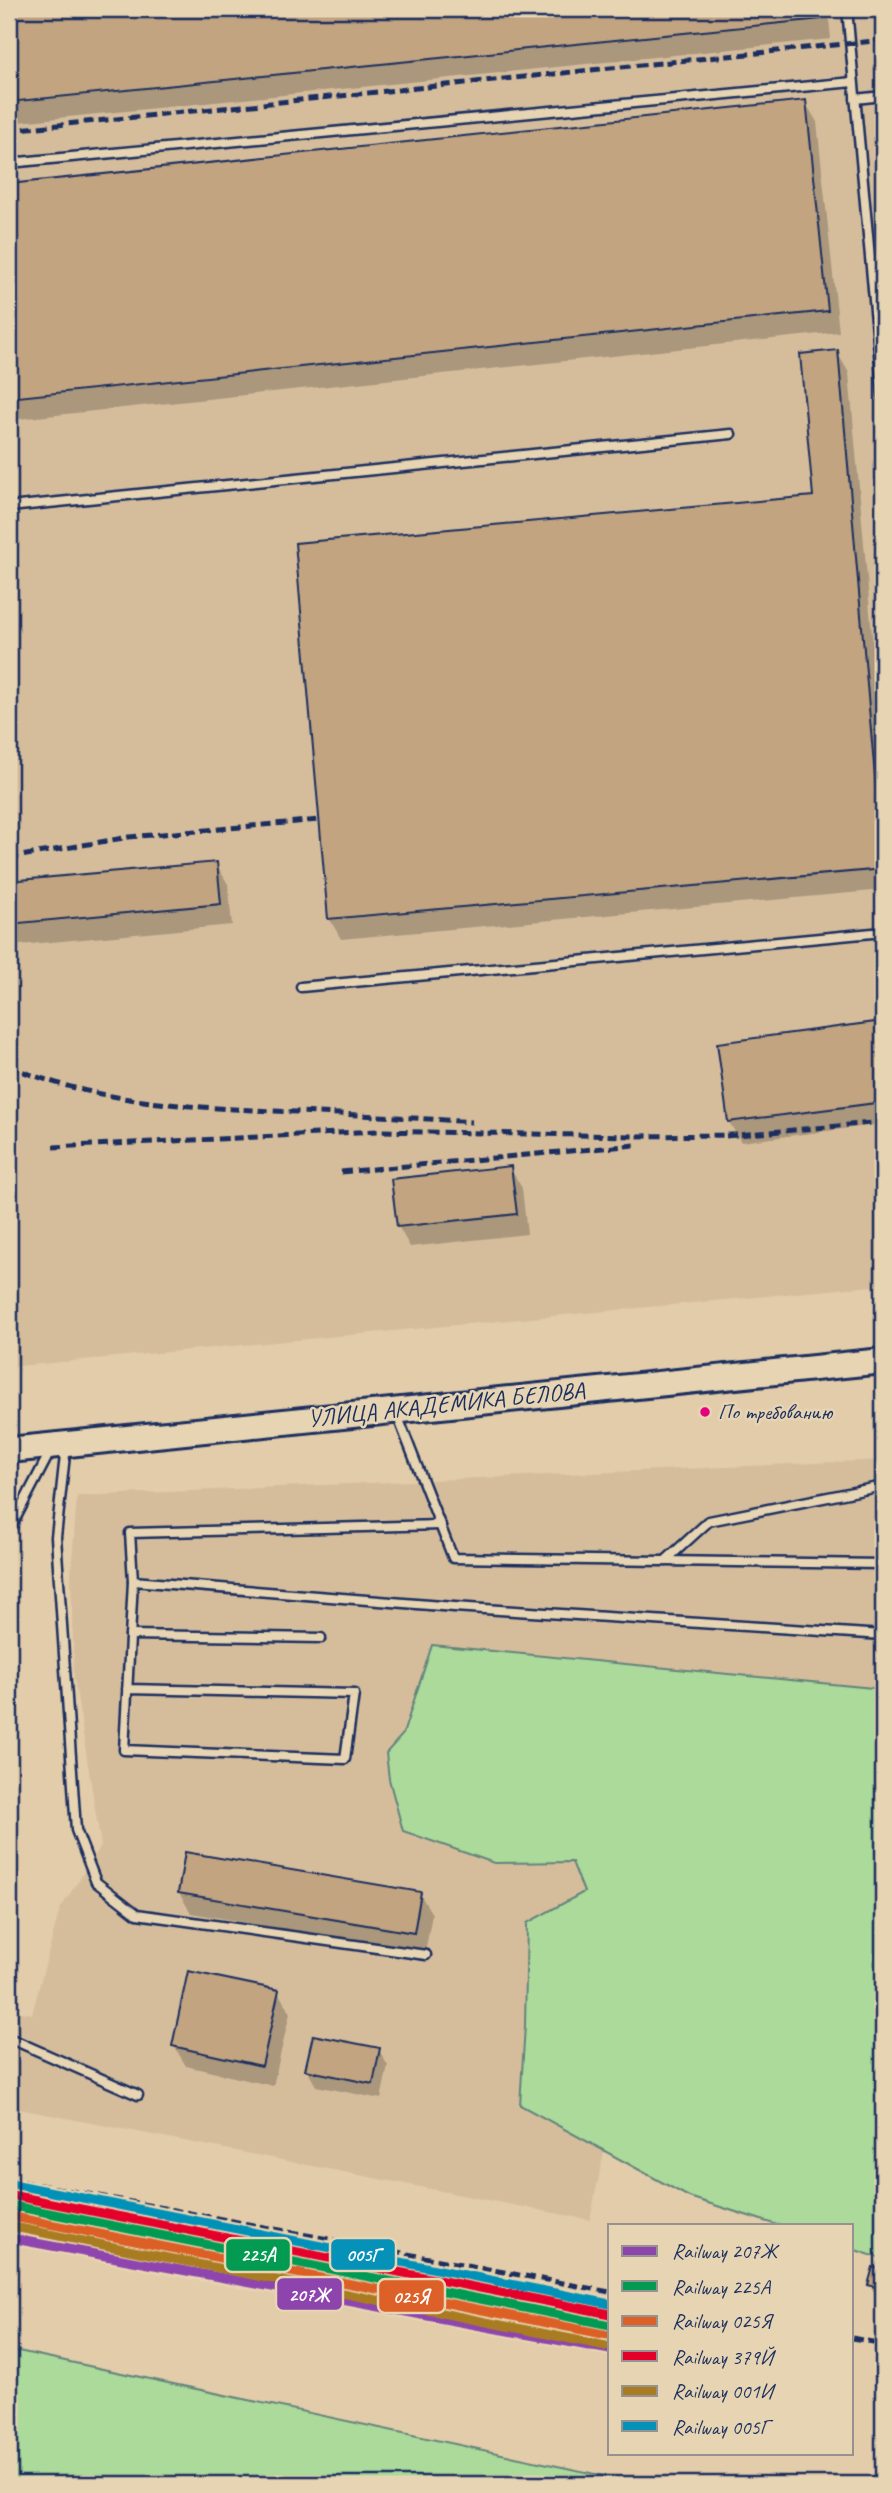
<svg xmlns="http://www.w3.org/2000/svg" width="892" height="2493" font-family="Caveat,sans-serif">
<style>
.built{fill:#d5bd9c}
.green{fill:#abda9a;stroke:#63847c;stroke-width:2}
.shadow{fill:#0003}
.building{fill:#c2a480;stroke:#1b2f5e;stroke-width:2}
.lines{fill:none;stroke-linecap:round;stroke-linejoin:round}
.lane-casing{stroke:#1b2f5e;stroke-width:13}
.primary-casing{stroke:#1b2f5e;stroke-width:30}
.lane{stroke:#e7d4b2;stroke-width:8}
.primary{stroke:#e7d4b2;stroke-width:24}
.rail{stroke:#1b2f5e;stroke-width:5;stroke-dasharray:10 5;stroke-linecap:butt}
.rail-1-casing{stroke:#e7d4b2;stroke-width:14}
.rail-2-casing{stroke:#e7d4b2;stroke-width:14}
.rail-3-casing{stroke:#e7d4b2;stroke-width:14}
.rail-4-casing{stroke:#e7d4b2;stroke-width:14}
.rail-5-casing{stroke:#e7d4b2;stroke-width:14}
.rail-6-casing{stroke:#e7d4b2;stroke-width:14}
.rail-1{stroke:#8e44ad;stroke-width:9}
.rail-2{stroke:#039a52;stroke-width:9}
.rail-3{stroke:#dc6028;stroke-width:9}
.rail-4{stroke:#e4002b;stroke-width:9}
.rail-5{stroke:#aa7c21;stroke-width:9}
.rail-6{stroke:#0591b8;stroke-width:9}
.bus-dot{fill:#e5007d;stroke:#e7d4b2;stroke-width:2.5}
.labels{text-anchor:middle;dominant-baseline:central;stroke-width:5;stroke-linejoin:round;paint-order:stroke}
.bus-label{font-size:22px;fill:#1b2f5e;stroke:#e7d4b2;text-anchor:start}
.street-label{font-size:24px;fill:#1b2f5e;stroke:#e7d4b2}
.line-badge{stroke:#e7d4b2;stroke-width:2.5}
.badge-label{font-size:19px;text-anchor:middle;font-weight:bold;fill:#fff}
</style>
<rect width="100%" height="100%" fill="#e3cca9"/>
<filter id="ink" filterUnits="userSpaceOnUse"><feTurbulence type="fractalNoise" baseFrequency=".0143" numOctaves="2"/><feDisplacementMap in="SourceGraphic" scale="14" xChannelSelector="R" yChannelSelector="G"/><feConvolveMatrix kernelMatrix="1 2 1 2 8 2 1 2 1" color-interpolation-filters="sRGB"/></filter>
<g filter="url(#ink)">
<g class="built">
<polygon points="9,9 883,9 883,1285 9,1367"/>
<polygon points="883,1460 883,1689 433,1645 403,1734 386,1753 494,1863 572,1862 584,1893 525,2025 520,2105 604,2151 590,2220 9,2107 9,2010 32,2014 60,1909 101,1846 74,1677 71,1575 77,1496"/>
</g>
<g class="green">
<polygon points="432,1645 883,1689 883,2259 852,2249 852,2225 777,2225 689,2197 520,2105 525,2025 527,1923 584,1892 572,1862 494,1863 403,1831 389,1779 386,1753 403,1734"/>
<polygon points="9,2349 642,2484 9,2484"/>
</g>
<g class="shadow">
<polygon points="9,9 828,9 831,39 9,123"/>
<polygon points="805,102 817,122 839,332 9,420 9,186"/>
<polygon points="837,352 849,373 883,760 883,890 341,939 329,918 815,498"/>
<polygon points="216,864 228,884 232,925 9,946 9,883"/>
<polygon points="883,1023 883,1124 741,1142 729,1122 719,1045"/>
<polygon points="510,1168 522,1188 527,1234 410,1247 398,1226"/>
<polygon points="179,1893 420,1894 432,1914 425,1953 191,1913"/>
<polygon points="278,1992 290,2013 273,2086 186,2066 174,2046"/>
<polygon points="379,2050 388,2066 381,2099 316,2086 307,2070"/>
<polygon points="874,2269 883,2272 883,2297 876,2295 870,2285"/>
</g>
<g class="building">
<polygon points="9,9 820,9 821,19 9,102"/>
<polygon points="806,100 828,311 9,398 9,184"/>
<polygon points="838,350 883,869 328,919 295,543 813,496 800,354"/>
<polygon points="217,862 221,904 9,924 9,881"/>
<polygon points="883,1021 883,1102 728,1122 717,1043"/>
<polygon points="511,1166 517,1214 397,1227 391,1179"/>
<polygon points="185,1852 421,1892 414,1933 178,1893"/>
<polygon points="188,1971 279,1990 262,2066 172,2046"/>
<polygon points="313,2035 380,2048 373,2084 305,2070"/>
<polygon points="873,2267 883,2270 883,2289 868,2285"/>
</g>
<g class="lines">
<defs>
<g id="lane">
<polyline points="847,9 883,397"/>
<polyline points="855,99 883,96"/>
<polyline points="9,163 853,82"/>
<polyline points="9,507 731,434"/>
<polyline points="301,987 883,932"/>
<polyline points="396,1412 453,1558 883,1564"/>
<polyline points="66,1446 56,1537 76,1830 96,1882 137,1914 426,1955"/>
<polyline points="441,1525 130,1533 133,1581 454,1607 883,1635"/>
<polyline points="9,1531 51,1450"/>
<polyline points="665,1561 709,1521 883,1486"/>
<polyline points="130,1635 321,1638"/>
<polyline points="127,1689 354,1694 345,1759 124,1750 133,1581"/>
<polyline points="9,2038 138,2095"/>
</g>
<polyline id="primary" points="9,1450 883,1361"/>
</defs>
<use href="#lane" class="lane-casing"/>
<use href="#primary" class="primary-casing"/>
<use href="#lane" class="lane"/>
<use href="#primary" class="primary"/>
<g class="rail">
<polyline points="820,12 883,9"/>
<polyline points="9,130 883,40"/>
<polyline points="9,858 129,837 319,820"/>
<path d="M9,1066c85,36 174,41 266,45 65,3 131,6 197,11"/>
<polyline points="726,1136 883,1122"/>
<polyline points="53,1147 378,1131 631,1136 737,1135"/>
<polyline points="341,1172 636,1145"/>
<polyline points="9,2179 610,2292"/>
<polyline points="852,2338 883,2344"/>
</g>
<defs>
<polyline id="rail-1" points="9,2238 610,2350"/>
<polyline id="rail-2" points="9,2205 610,2325"/>
<polyline id="rail-3" points="9,2216 608,2335"/>
<polyline id="rail-4" points="11,2195 610,2314"/>
<polyline id="rail-5" points="9,2226 606,2346"/>
<polyline id="rail-6" points="13,2184 610,2304"/>
</defs>
<use href="#rail-1" class="rail-1-casing"/>
<use href="#rail-2" class="rail-2-casing"/>
<use href="#rail-3" class="rail-3-casing"/>
<use href="#rail-4" class="rail-4-casing"/>
<use href="#rail-5" class="rail-5-casing"/>
<use href="#rail-6" class="rail-6-casing"/>
<use href="#rail-1" class="rail-1"/>
<use href="#rail-2" class="rail-2"/>
<use href="#rail-3" class="rail-3"/>
<use href="#rail-4" class="rail-4"/>
<use href="#rail-5" class="rail-5"/>
<use href="#rail-6" class="rail-6"/>
</g>
</g>
<circle class="bus-dot" cx="705" cy="1412" r="6"/>
<g class="labels">
<g class="bus-label">
<text x="718" y="1412">По требованию</text>
</g>
<g class="street-label">
<text transform="translate(446 1404) rotate(-6)">УЛИЦА АКАДЕМИКА БЕЛОВА</text>
</g>
</g>
<g class="line-badge">
<rect x="330" y="2238" width="66" height="33" rx="7" fill="#0591b8"/>
<rect x="225" y="2238" width="66" height="34" rx="7" fill="#039a52"/>
<rect x="276" y="2277" width="67" height="34" rx="7" fill="#8e44ad"/>
<rect x="378" y="2279" width="67" height="34" rx="7" fill="#dc6028"/>
</g>
<g class="badge-label">
<text x="363" y="2261">005Г</text>
<text x="258" y="2261">225А</text>
<text x="309" y="2301">207Ж</text>
<text x="411" y="2303">025Я</text>
</g>
<rect width="892" height="2493" fill="none" stroke="#e7d4b2" stroke-width="35"/>
<rect x="18" y="18" width="857" height="2458" fill="none" stroke="#1b2f5e" stroke-width="2.5" filter="url(#ink)"/>
<rect x="608" y="2224" width="245" height="231" fill="#e7d4b2" stroke="#959290" stroke-width="2"/>
<rect x="622" y="2246" width="35" height="10" fill="#8e44ad" stroke="#959290" stroke-width="2"/>
<text x="672" y="2258" font-size="21" fill="#1b2f5e">Railway 207Ж</text>
<rect x="622" y="2281" width="35" height="10" fill="#039a52" stroke="#959290" stroke-width="2"/>
<text x="672" y="2294" font-size="21" fill="#1b2f5e">Railway 225А</text>
<rect x="622" y="2316" width="35" height="10" fill="#dc6028" stroke="#959290" stroke-width="2"/>
<text x="672" y="2328" font-size="21" fill="#1b2f5e">Railway 025Я</text>
<rect x="622" y="2351" width="35" height="10" fill="#e4002b" stroke="#959290" stroke-width="2"/>
<text x="672" y="2364" font-size="21" fill="#1b2f5e">Railway 379Й</text>
<rect x="622" y="2386" width="35" height="10" fill="#aa7c21" stroke="#959290" stroke-width="2"/>
<text x="672" y="2398" font-size="21" fill="#1b2f5e">Railway 001И</text>
<rect x="622" y="2421" width="35" height="10" fill="#0591b8" stroke="#959290" stroke-width="2"/>
<text x="672" y="2434" font-size="21" fill="#1b2f5e">Railway 005Г</text>
</svg>
